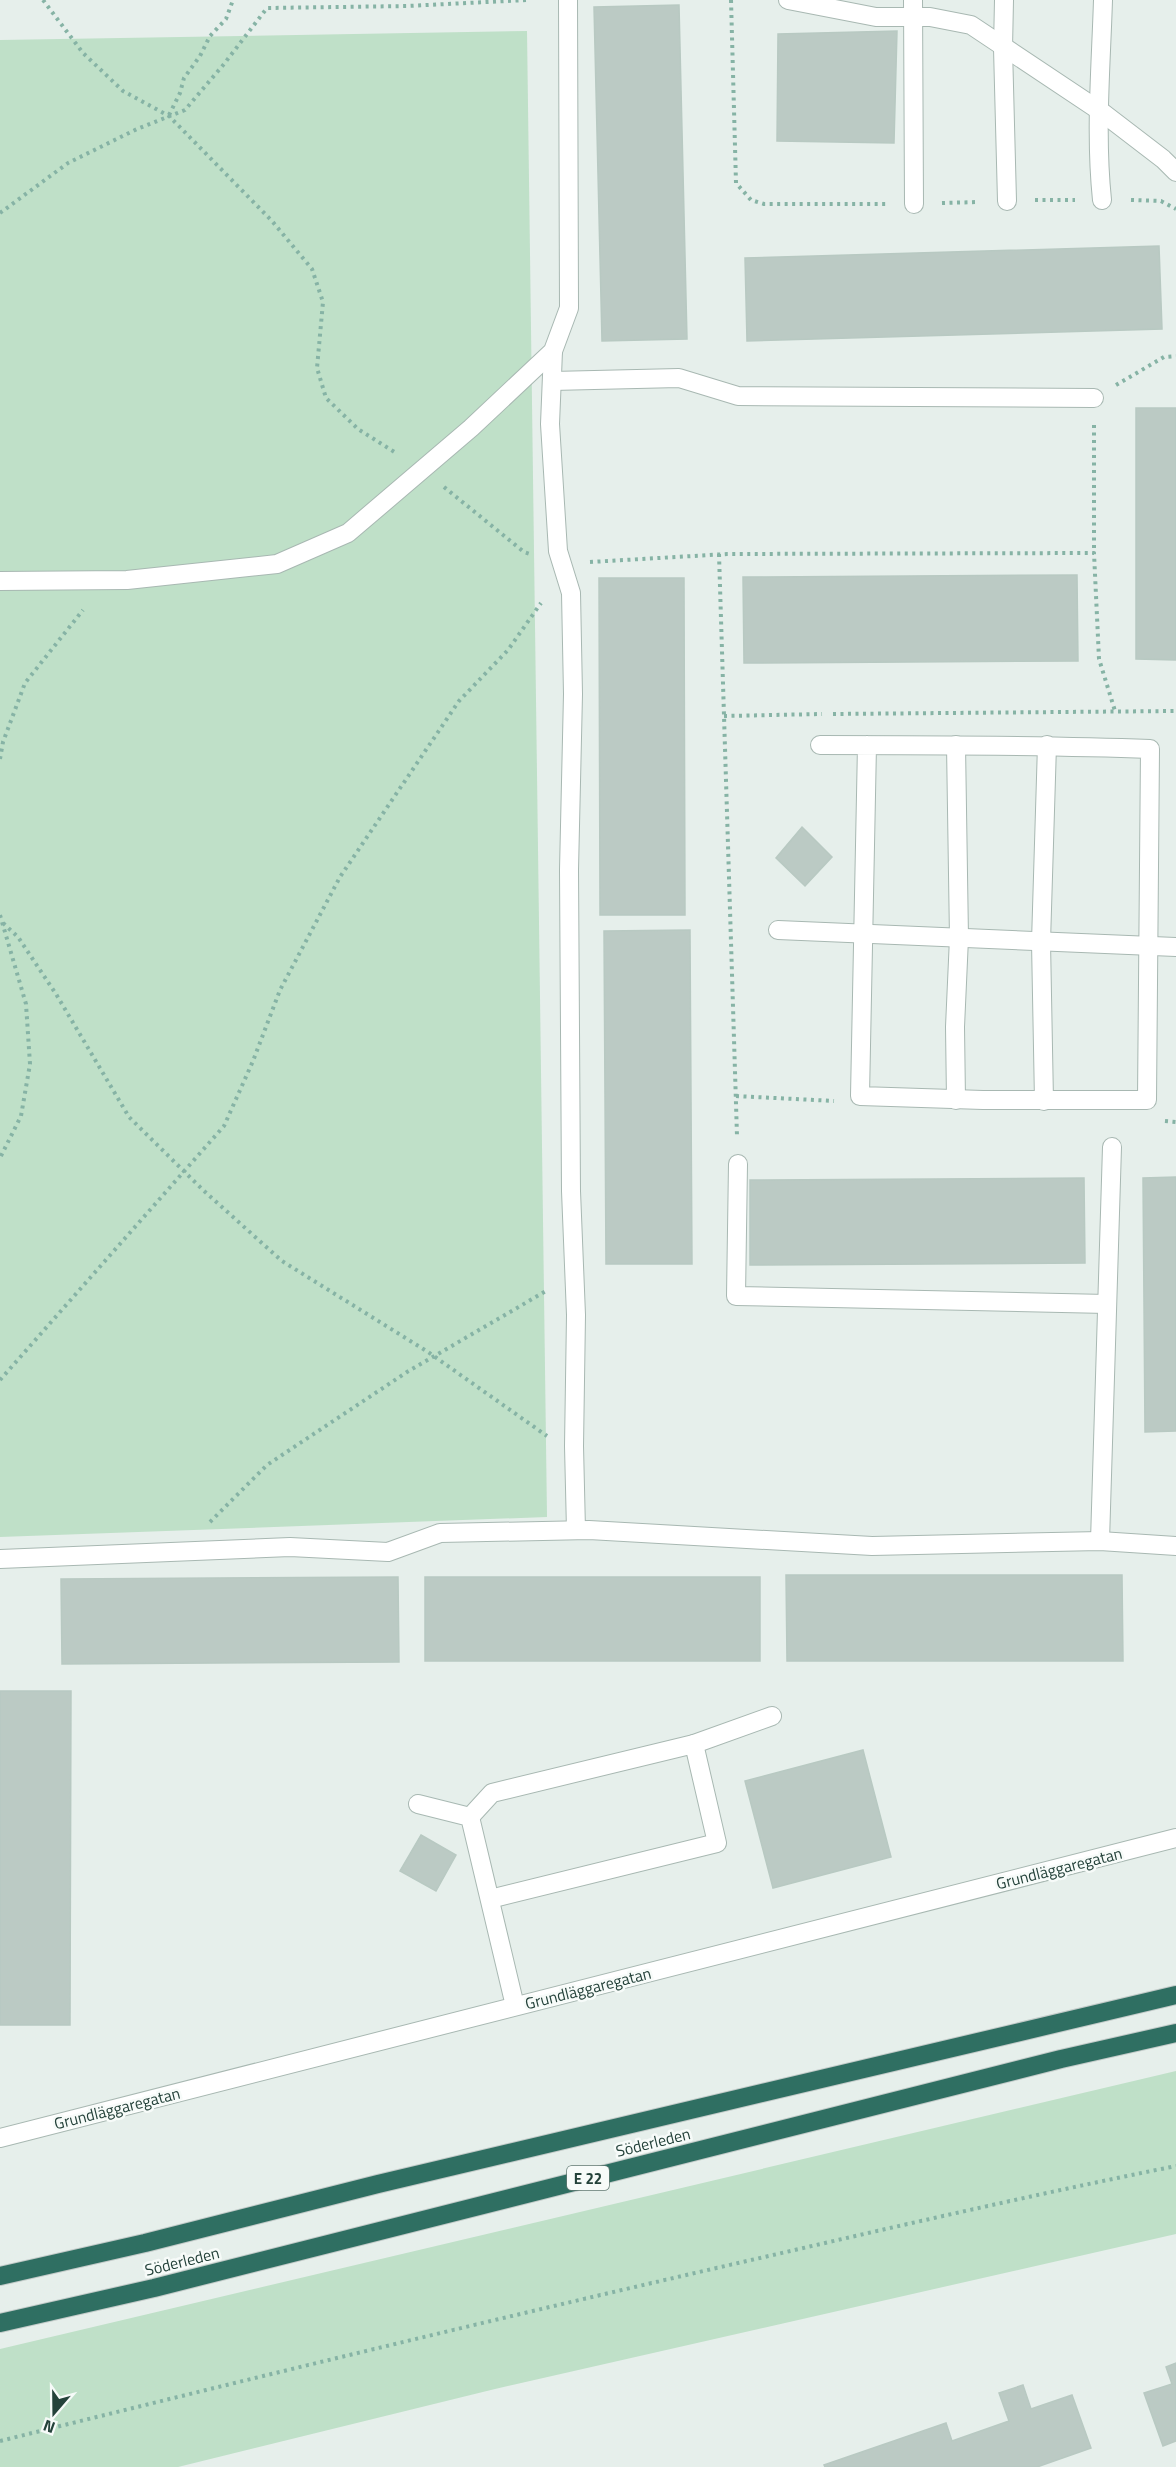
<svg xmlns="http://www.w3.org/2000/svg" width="1176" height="2467" font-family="'Titillium Web',sans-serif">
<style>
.green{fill:#bfe0c8}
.building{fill:#bbcac4;stroke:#b8c9c2;stroke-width:1.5}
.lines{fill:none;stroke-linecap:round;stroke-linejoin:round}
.minor-casing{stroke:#a8b8b2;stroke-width:20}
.highway-casing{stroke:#c2cac8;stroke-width:20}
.path{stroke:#86b3a5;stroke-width:4;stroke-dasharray:3 4.5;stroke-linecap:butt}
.minor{stroke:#fff;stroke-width:18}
.highway{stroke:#2f6f62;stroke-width:18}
.labels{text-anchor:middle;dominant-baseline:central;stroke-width:5;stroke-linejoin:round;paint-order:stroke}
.shield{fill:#f7fbf9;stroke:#637a73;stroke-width:1.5}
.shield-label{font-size:15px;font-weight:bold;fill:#24423a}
.street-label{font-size:16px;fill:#24423a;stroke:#f7fbf9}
</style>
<rect width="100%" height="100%" fill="#e6efeb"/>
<g class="green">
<polygon points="527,31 547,1517 0,1537 0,40"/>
<polygon points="1176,2071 1176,2234 495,2389 178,2467 0,2467 0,2349"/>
</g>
<g class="building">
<polygon points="679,5 687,339 602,341 594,7"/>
<polygon points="897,31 894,143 777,141 778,34"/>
<polygon points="1159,246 1162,329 747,341 745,258"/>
<polygon points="1136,408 1176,408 1176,660 1136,659"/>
<polygon points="1077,575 1078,661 744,663 743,577"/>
<polygon points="599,578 684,578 685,915 600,915"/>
<polygon points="802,827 832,857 805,886 776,858"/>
<polygon points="690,930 692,1264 606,1264 604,931"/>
<polygon points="1176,1177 1176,1431 1145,1432 1143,1178"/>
<polygon points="1084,1178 1085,1263 750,1265 750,1180"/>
<polygon points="786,1575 1122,1575 1123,1661 787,1661"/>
<polygon points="398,1577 399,1662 62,1664 61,1579"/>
<rect x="425" y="1577" width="335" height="84"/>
<polygon points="0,1691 71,1691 70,2025 0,2025"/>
<polygon points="863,1750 891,1857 773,1888 745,1781"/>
<polygon points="421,1835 456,1855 436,1891 400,1871"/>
<polygon points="1176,2363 1176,2441 1163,2446 1144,2393 1172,2384 1166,2367"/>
<polygon points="1023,2385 1031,2409 1072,2395 1091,2448 1037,2467 825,2467 824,2465 946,2423 952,2441 1009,2421 999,2393"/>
</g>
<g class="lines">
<defs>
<g id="minor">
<polyline points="788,0 876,17 930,17 971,25 1103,113 1163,159 1176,172"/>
<polyline points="913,0 914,204"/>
<polyline points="1004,0 1003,48 1007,201"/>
<path d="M1102,200c-7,-67 -1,-134 1,-200"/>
<polyline points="553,351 550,424 558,551 571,593 573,694 569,870 571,1191 576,1315 574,1446 576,1530"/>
<polyline points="552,381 679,378 738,396 1094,398"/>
<polyline points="0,581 127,580 277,564 348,533 471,428 553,351 569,308 568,0"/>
<path d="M820,745c110,0 220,0 330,4l-3,351h-164l-123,-4 7,-351"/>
<polyline points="778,930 1176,947"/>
<polyline points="956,1100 955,1027 959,938 956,745"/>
<polyline points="1044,1101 1041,942 1047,745"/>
<polyline points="738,1164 736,1296 1107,1304"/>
<polyline points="1100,1541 1112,1147"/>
<polyline points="0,1559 290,1547 388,1552 440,1533 589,1530 872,1546 1100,1541 1176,1546"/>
<polyline points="694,1744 772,1716"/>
<polyline points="418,1804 470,1817 515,2006"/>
<polyline points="470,1817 492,1793 694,1744 717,1843 490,1899"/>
<polyline points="0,2138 1176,1838"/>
</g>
<g id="highway">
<polyline points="0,2276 145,2243 378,2184 1176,1995"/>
<polyline points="0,2323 154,2288 1061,2059 1176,2033"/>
</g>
</defs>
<use href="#minor" class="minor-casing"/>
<use href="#highway" class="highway-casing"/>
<g class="path">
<polyline points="43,0 83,53 123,91 169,116 272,221 312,269 323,302 317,368 326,398 358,429 396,453"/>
<polyline points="731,0 736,183 751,200 764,204 886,204"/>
<polyline points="169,115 180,93 184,78 200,56 210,36 226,19 233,0"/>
<polyline points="1035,200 1075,200"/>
<polyline points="1131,200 1161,201 1176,209"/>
<polyline points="942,203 979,202"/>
<polyline points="0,213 68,163 137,129 185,110 224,64 267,8 408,6 526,0"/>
<polyline points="1116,385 1164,357 1176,356"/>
<polyline points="1094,425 1094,553"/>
<polyline points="444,487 524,552 530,554"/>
<polyline points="719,554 737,1136"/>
<polyline points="590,562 727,554 1094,553 1099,659 1115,711"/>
<polyline points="833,714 1176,711"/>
<polyline points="724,716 822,714"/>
<polyline points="0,759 3,742 25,683 83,610"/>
<polyline points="0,915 26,1004 30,1064 21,1116 0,1158"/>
<polyline points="3,923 18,937 56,994 129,1117 204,1191 282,1261 428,1352 547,1436"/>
<polyline points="736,1096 834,1101"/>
<polyline points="1165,1121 1176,1122"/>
<polyline points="0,1380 224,1126 253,1061 280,990 340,877 459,701 508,650 541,603"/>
<polyline points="210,1522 267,1465 407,1372 546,1291"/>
<path d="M0,2441c257,-64 515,-127 773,-186 134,-31 268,-62 403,-89"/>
</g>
<use href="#minor" class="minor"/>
<use href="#highway" class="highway"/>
</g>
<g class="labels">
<rect class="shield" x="567" y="2166" width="42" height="24" rx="4.5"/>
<g class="shield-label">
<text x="588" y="2178">E 22</text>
</g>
<g class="street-label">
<text transform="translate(1059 1868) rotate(-14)">Grundläggaregatan</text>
<text transform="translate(588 1988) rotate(-14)">Grundläggaregatan</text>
<text transform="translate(117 2108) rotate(-14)">Grundläggaregatan</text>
<text transform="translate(653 2142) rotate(-14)">Söderleden</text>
<text transform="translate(182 2261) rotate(-14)">Söderleden</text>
</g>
</g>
<g transform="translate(54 2413) rotate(200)" stroke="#f7fbf9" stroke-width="4.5" paint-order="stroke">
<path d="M0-4.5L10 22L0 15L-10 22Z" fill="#24423a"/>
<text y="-9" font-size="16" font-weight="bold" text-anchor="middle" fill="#24423a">N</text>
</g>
</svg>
